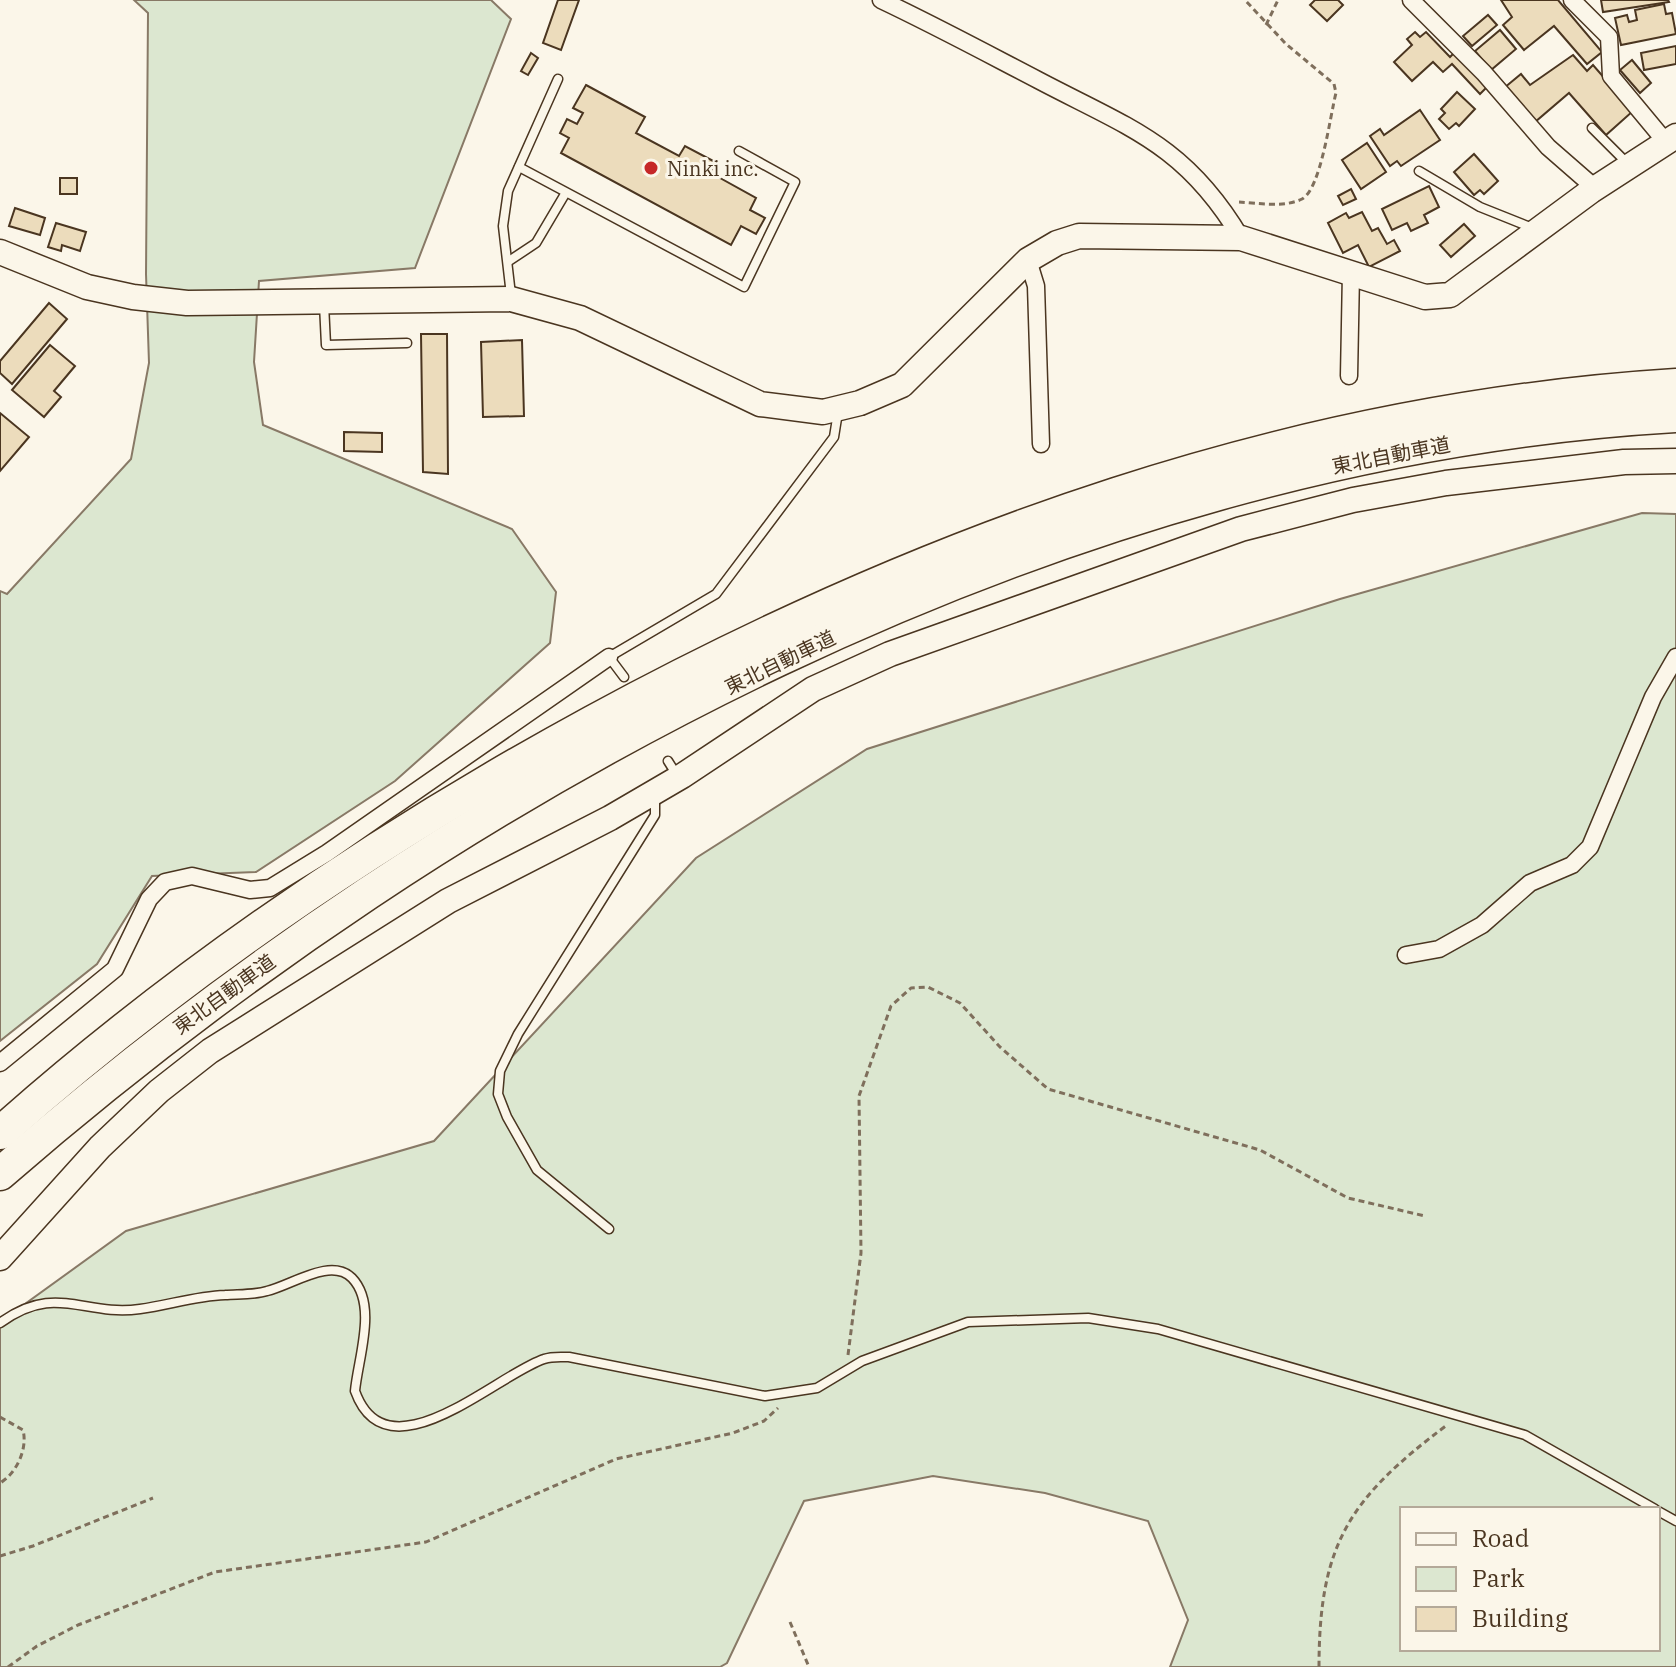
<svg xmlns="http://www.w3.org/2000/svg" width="1676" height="1667" font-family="'IBM Plex Serif','Noto Sans JP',serif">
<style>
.green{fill:#dce7d0;stroke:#887966;stroke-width:2;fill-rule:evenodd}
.building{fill:#ecdcbc;stroke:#4a3520;stroke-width:2}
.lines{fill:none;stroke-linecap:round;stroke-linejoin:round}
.lane-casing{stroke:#4a3520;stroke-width:11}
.street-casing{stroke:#4a3520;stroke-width:19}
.secondary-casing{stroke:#4a3520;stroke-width:27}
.highway-casing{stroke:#4a3520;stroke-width:35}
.path{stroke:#7f6f5c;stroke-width:3;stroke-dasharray:6 4;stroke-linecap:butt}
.lane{stroke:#fbf6e9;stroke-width:8}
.street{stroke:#fbf6e9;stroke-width:16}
.secondary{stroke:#fbf6e9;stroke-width:24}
.highway{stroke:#fbf6e9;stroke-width:32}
.poi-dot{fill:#c62828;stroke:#fbf6e9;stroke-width:3}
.labels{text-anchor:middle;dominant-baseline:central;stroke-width:6;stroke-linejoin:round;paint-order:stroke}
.poi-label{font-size:20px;fill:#4a3520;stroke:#fbf6e9;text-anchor:start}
.street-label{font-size:20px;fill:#4a3520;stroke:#fbf6e9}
</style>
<rect width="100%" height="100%" fill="#fbf6e9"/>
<g class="green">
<polygon points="134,0 491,0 511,19 415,268 259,281 254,362 263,425 512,529 556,592 550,643 395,781 256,872 152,876 97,964 0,1041 0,591 7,594 131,459 149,363 146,274 148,13"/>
<path d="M1642,513l34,1v1153h-506l18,-47 -40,-99 -103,-28 -112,-17 -129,25 -77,162 -7,4h-720v-345l126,-91 308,-90 262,-283 171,-109 473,-150zM1402,1509h256v140h-256z"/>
</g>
<g class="building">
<polygon points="558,0 579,0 561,50 543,43"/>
<polygon points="1315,0 1338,0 1343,5 1327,21 1310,5"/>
<polygon points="1501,0 1558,0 1602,52 1587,64 1554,26 1524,50 1503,25 1512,17"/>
<polygon points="1601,0 1668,0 1669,2 1603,12"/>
<polygon points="1664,4 1666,14 1672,13 1676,34 1621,45 1615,18 1627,15 1629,22 1637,20 1635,10"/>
<polygon points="1488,15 1497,25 1472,46 1463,36"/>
<polygon points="1500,30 1516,49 1491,70 1475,51"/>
<polygon points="1415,32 1420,37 1426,32 1450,57 1456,51 1488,86 1480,94 1452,64 1443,72 1433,62 1412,81 1394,62 1412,45 1407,39"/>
<polygon points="1676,46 1676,64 1644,70 1641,53"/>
<polygon points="531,53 538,58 528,75 521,71"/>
<polygon points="1573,55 1587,71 1593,65 1633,111 1606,135 1569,93 1535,122 1504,88 1521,74 1530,85"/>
<polygon points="1632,60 1651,83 1640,93 1620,70"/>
<polygon points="586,85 645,117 636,133 679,156 685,146 717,163 711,173 756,198 750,210 765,218 756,234 741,226 731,245 561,153 569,138 560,133 567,119 577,124 583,113 573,108"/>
<polygon points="1457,92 1475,109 1459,126 1456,123 1449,129 1439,119 1445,113 1441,109"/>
<polygon points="1420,110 1440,140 1401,166 1397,161 1390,166 1370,136 1380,129 1384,135"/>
<polygon points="1367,143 1386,172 1361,189 1342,160"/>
<polygon points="1474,154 1498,181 1484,194 1480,190 1474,195 1454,172"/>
<rect x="60" y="178" width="17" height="16"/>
<polygon points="1429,186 1439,207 1424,215 1428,223 1411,231 1407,223 1392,230 1382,209"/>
<polygon points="1351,189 1356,199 1343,205 1338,196"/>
<polygon points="15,208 45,218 40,235 9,226"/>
<polygon points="1362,212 1372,231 1378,228 1387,244 1394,240 1400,251 1369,267 1358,245 1343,253 1328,223 1346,213 1349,218"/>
<polygon points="56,223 86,232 80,251 62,245 61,251 48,247"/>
<polygon points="1464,224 1475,236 1451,257 1440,245"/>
<polygon points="49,303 67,319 12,384 0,373 0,361"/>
<polygon points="421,334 447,334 448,474 423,472"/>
<polygon points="522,340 524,416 483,417 481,342"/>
<polygon points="50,345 75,366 54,391 61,397 44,417 12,390"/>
<polygon points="0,413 29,437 0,471"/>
<polygon points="344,432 382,433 382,452 344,451"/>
</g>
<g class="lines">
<defs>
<g id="lane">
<polyline points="1592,128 1628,164"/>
<polyline points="519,167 744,287 795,182 739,151"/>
<polyline points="1419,171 1480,207 1535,229"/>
<polyline points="509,261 536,243 565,194"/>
<polyline points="511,295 503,226 508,191 558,79"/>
<polyline points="324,304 326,345 407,343"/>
<polyline points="624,677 609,657 716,594 834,437 838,412"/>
<polyline points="668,761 678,777"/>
<polyline points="609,1229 537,1170 507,1117 498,1094 500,1071 518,1034 655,815 655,797"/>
<path d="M0,1323c56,-41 83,-6 140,-14 29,-4 56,-13 85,-14 14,-1 29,0 42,-4 25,-6 64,-34 85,-13 26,27 6,80 3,113 32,89 141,-16 189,-32 8,-3 17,-2 25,-2l196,39 52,-8 45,-27 106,-39 120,-4 70,11 367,106 130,74"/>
<polyline points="1658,1511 1676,1521"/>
</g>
<g id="street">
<path d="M881,0c53,25 105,53 157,80 91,48 147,64 203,158"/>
<polyline points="1411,0 1484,73 1548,147 1595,188"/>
<polyline points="1572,0 1609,37 1611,76 1665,141"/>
<polyline points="1028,260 1036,286 1041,444"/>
<polyline points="1349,376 1351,273"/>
<polyline points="1406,955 1439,949 1482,925 1530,883 1572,865 1590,847 1653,697 1676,657"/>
<polyline points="0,1063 115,969 149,899 165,882 192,876 250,890 270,888 327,853 609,657"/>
</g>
<g id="secondary">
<polyline points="0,252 87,287 133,297 187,303 511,299 580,318 760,404 823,412 860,403 902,385 1028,260 1057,243 1079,236 1241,238 1425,297 1450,295 1591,191 1676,136"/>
<polyline points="0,1258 100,1147 159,1091 210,1051 448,901 610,818 682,776 813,689 890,654 1241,529 1353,500 1446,483 1624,462 1676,461"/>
</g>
<g id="highway">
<path d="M0,1133c180,-160 381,-296 592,-411 337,-183 699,-313 1084,-337"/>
<path d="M0,1174c455,-396 1064,-723 1676,-758"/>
</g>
</defs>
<use href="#lane" class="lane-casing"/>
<use href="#street" class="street-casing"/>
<use href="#secondary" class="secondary-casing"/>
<use href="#highway" class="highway-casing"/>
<g class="path">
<polyline points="1266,25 1278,0"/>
<path d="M1239,202c19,1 45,6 63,-3 19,-10 28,-83 34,-106l-2,-9 -48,-40 -41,-44"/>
<polyline points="848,1355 861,1253 859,1096 891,1006 911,988 928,987 960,1003 1000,1047 1048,1089 1260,1150 1348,1198 1425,1216"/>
<path d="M0,1417l23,13c5,19 -7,44 -23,53"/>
<polyline points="0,1556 33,1546 153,1498"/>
<polyline points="790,1622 809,1667"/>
<polyline points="8,1667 37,1646 78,1625 215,1572 426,1542 616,1459 733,1433 764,1421 778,1408"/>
<path d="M1319,1667c0,-124 31,-169 128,-242"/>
</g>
<use href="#lane" class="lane"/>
<use href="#street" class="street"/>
<use href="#secondary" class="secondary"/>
<use href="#highway" class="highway"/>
</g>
<circle class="poi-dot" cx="651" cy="168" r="8"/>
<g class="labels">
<g class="poi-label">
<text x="667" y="168">Ninki inc.</text>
</g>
<g class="street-label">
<text transform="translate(1391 455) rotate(-11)">東北自動車道</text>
<text transform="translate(780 662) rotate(-26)">東北自動車道</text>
<text transform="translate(224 994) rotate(-36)">東北自動車道</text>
</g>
</g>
<rect x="1400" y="1507" width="260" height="144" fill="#fbf6e9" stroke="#b4a999" stroke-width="2"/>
<rect x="1416" y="1533" width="40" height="12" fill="#fbf6e9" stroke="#b4a999" stroke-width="2"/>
<text x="1472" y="1547" font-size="24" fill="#4a3520">Road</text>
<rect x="1416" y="1567" width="40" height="24" fill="#dce7d0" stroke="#b4a999" stroke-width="2"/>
<text x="1472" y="1587" font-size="24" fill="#4a3520">Park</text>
<rect x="1416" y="1607" width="40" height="24" fill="#ecdcbc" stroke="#b4a999" stroke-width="2"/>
<text x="1472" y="1627" font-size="24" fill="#4a3520">Building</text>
</svg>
